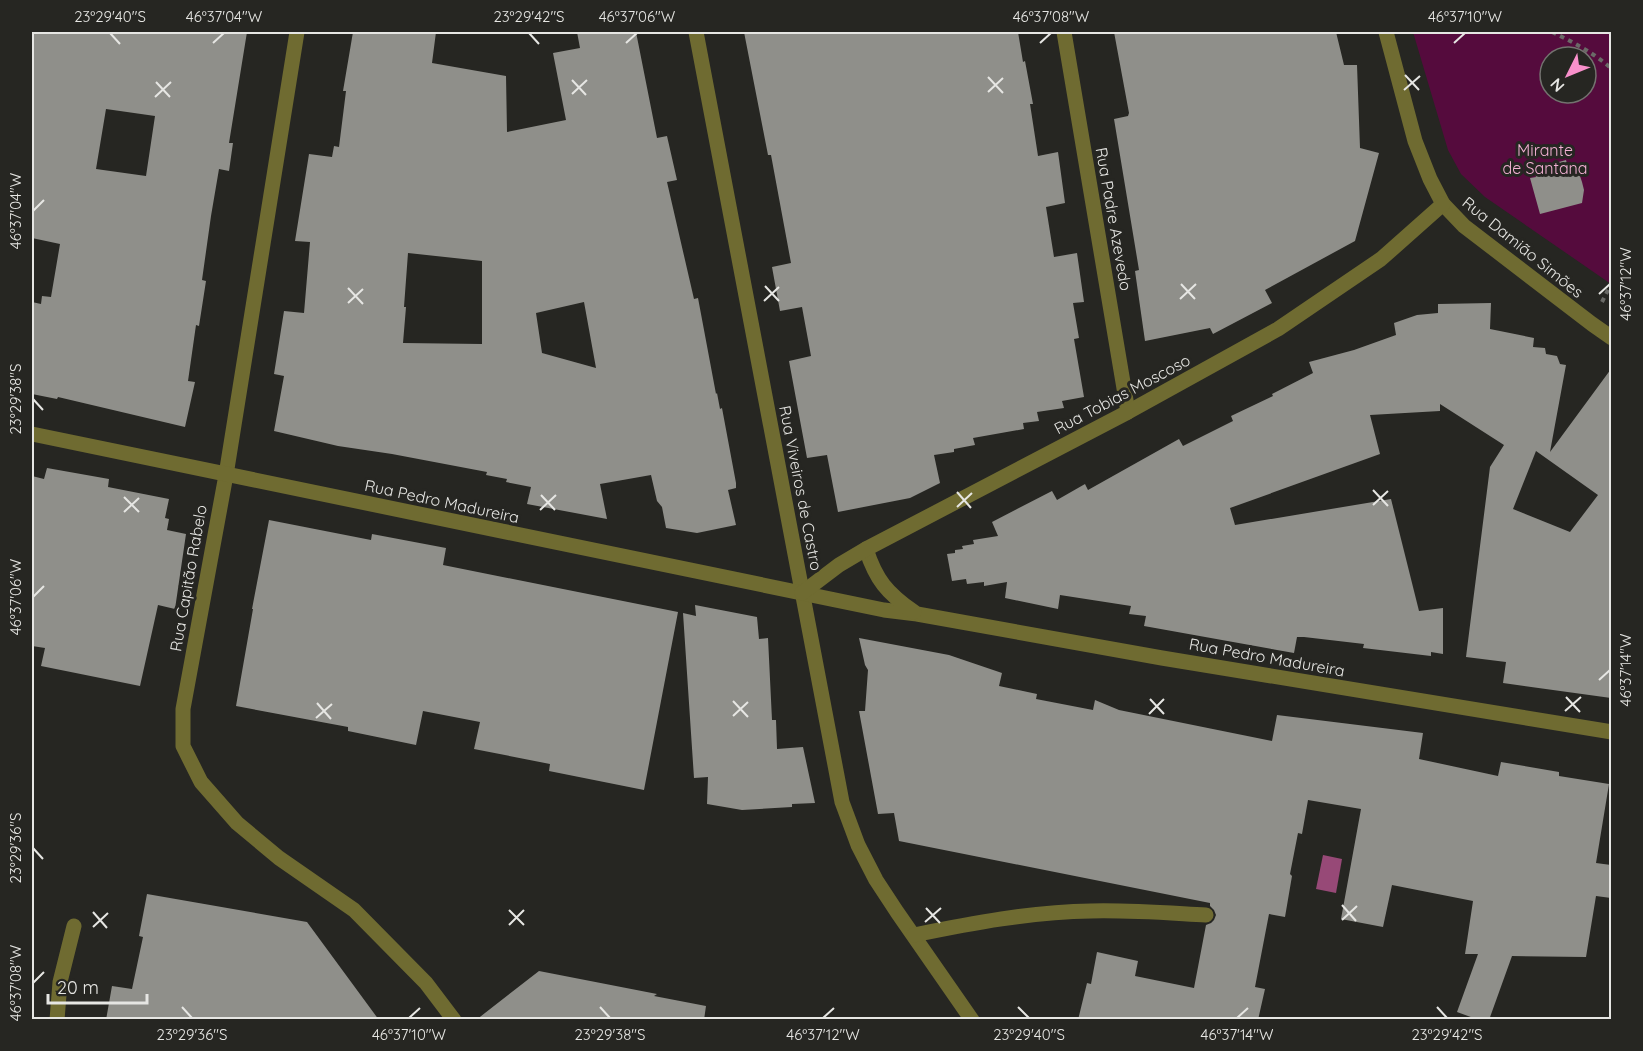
<svg xmlns="http://www.w3.org/2000/svg" width="1643" height="1051" font-family="Quicksand,sans-serif">
<style>
.green{fill:#550b3d;fill-rule:evenodd}
.water{fill:#974977}
.building{fill:#8f8f8a;fill-rule:evenodd}
.lines{fill:none;stroke-linecap:round;stroke-linejoin:round}
.path{stroke:#6a6a67;stroke-width:4;stroke-dasharray:4.5 4.5;stroke-linecap:butt}
.minor{stroke:#6f6b31;stroke-width:15}
.ticks{fill:none;stroke:#e6e6e3;stroke-width:2}
.labels{text-anchor:middle;dominant-baseline:central;stroke-width:6;stroke-linejoin:round;paint-order:stroke}
.park-label{font-size:16px;fill:#f3b1d4;stroke:#262622}
.street-label{font-size:16px;fill:#e6e6e3;stroke:#262622}
.neatline{fill:none;stroke:#e6e6e3;stroke-width:2}
.ticks-label{font-size:15px;text-anchor:middle;fill:#e6e6e3}
</style>
<rect width="100%" height="100%" fill="#262622"/>
<path class="green" d="M1413,32h198v252l-126,-87 -24,-23 -13,-24zM1550,57h36v36h-36z"/>
<polygon class="water" points="1323,855 1342,859 1336,893 1316,889"/>
<g class="building">
<path d="M32,32h215l-18,111h4l-4,28 -10,-2 -8,47 -9,64 4,1 -7,45 -3,-1 -8,56 7,1 -10,45 -127,-30 -1,2 -25,-5v-92l9,2 1,-8 9,1 9,-53 -28,-6zM106,109l49,7 -9,60 -50,-7z"/>
<path d="M353,32h83l-4,31 74,13 1,56 59,-12 -13,-67 27,-5 -3,-16h59l21,106 10,-2 10,44 -10,2 27,117 4,-1 18,96 1,-1 3,16 2,-1 14,75v5l-8,2 8,35 -39,8 -31,-5 -4,-21 -5,-6 -6,-26 -51,9 7,35 -80,-15 4,-17 -25,-5 1,-3 -21,-4 1,-3 -95,-18 -54,-8 -64,-15 10,-55 -10,-2 10,-63 20,2 6,-71 -15,-1 14,-87 23,3 2,-11 5,1 7,-56h-3zM408,253l74,8v83l-79,-1 3,-36h-2zM584,302l12,66 -54,-15 -6,-40z"/>
<polygon points="744,32 1018,32 1023,62 1025,61 1033,104 1030,104 1038,156 1058,152 1065,203 1046,207 1054,257 1077,253 1084,302 1073,303 1079,338 1074,339 1084,397 1062,401 1064,408 1037,412 1039,421 1023,423 1024,429 973,438 975,445 954,449 954,452 934,455 940,483 910,498 838,512 827,455 807,458 789,361 811,356 802,307 780,311 772,267 791,263 771,155 768,155"/>
<polygon points="1114,32 1336,32 1344,65 1357,65 1360,148 1379,153 1355,241 1265,290 1272,303 1213,334 1210,328 1145,341 1135,271 1139,270 1114,119 1128,116 1129,113"/>
<polygon points="1566,160 1568,168 1571,167 1580,176 1582,182 1584,190 1582,203 1540,214 1530,178 1536,177 1534,169"/>
<path d="M1491,303l-1,26 44,9 -1,9 12,1 1,6 11,2 3,8 6,1 -16,87 61,-83v329l-108,-15 3,-21 -40,-5 24,-190 14,-22 -64,-41v7l-70,4 10,39 -150,54 5,17 156,-26 28,112 24,-3v46l-12,-2v4l-68,-8 1,-4 -60,-7h-7l-3,16 -150,-27 2,-10 -17,-2 2,-8 -71,-11 -2,14 -53,-11 2,-16 -23,4v-4l-17,2 -1,-5 -14,2 -5,-27 8,-1v-3l8,-1 -1,-3 12,-2 -1,-4 25,-4 -6,-14 60,-31 5,9 28,-16 3,6 91,-51 4,7 50,-25 -2,-5 42,-20 -1,-2 41,-21 -4,-11 45,-12 42,-15 -2,-12 23,-8 21,-2v-9zM1536,451l62,44 -28,37 -57,-23z"/>
<polygon points="47,468 109,479 108,487 169,499 165,518 169,519 167,530 186,534 175,609 158,605 140,686 41,666 45,648 32,646 32,476 44,479"/>
<polygon points="269,520 371,540 372,534 446,548 443,565 678,612 644,790 549,771 550,764 474,749 480,722 423,711 416,745 348,731 348,727 236,706 253,609 252,609"/>
<polygon points="695,605 757,617 759,639 768,638 772,720 776,720 777,749 803,747 815,803 792,804 792,807 742,810 707,804 708,777 694,778 683,613 696,616"/>
<polygon points="859,638 949,655 1002,673 999,686 1037,694 1036,699 1093,710 1095,700 1119,710 1272,741 1277,715 1423,733 1419,759 1498,776 1501,762 1559,772 1559,776 1609,784 1596,863 1611,865 1611,898 1596,896 1586,957 1512,956 1489,1020 1479,1020 1457,1012 1478,954 1465,954 1473,901 1392,885 1383,927 1341,919 1361,809 1308,800 1302,834 1298,833 1290,874 1292,876 1285,917 1269,914 1255,987 1265,989 1258,1020 1078,1020 1087,983 1091,984 1097,952 1138,961 1135,976 1194,988 1206,925 1211,923 1214,920 1216,915 1214,910 1210,906 1210,903 899,841 894,813 878,814 859,711 865,711 868,670 865,665"/>
<polygon points="147,894 307,922 379,1020 106,1020 112,986 132,989 143,937 139,936"/>
<polygon points="539,971 657,994 654,996 706,1006 704,1020 476,1020"/>
</g>
<g class="lines">
<g class="path">
<path d="M1552,32c21,10 42,21 60,37"/>
<polyline points="1602,302 1612,282"/>
</g>
<g class="minor">
<polyline points="297,32 226,475 183,709 183,746 201,782 237,823 279,858 354,910 426,983 454,1020"/>
<polyline points="696,32 842,802 858,845 876,880 897,912 972,1020"/>
<polyline points="1064,32 1128,412"/>
<polyline points="1386,32 1415,141 1430,179 1443,204 1464,226 1592,324 1612,338"/>
<polyline points="32,434 884,610 917,614 1162,658 1612,732"/>
<path d="M866,549c10,31 21,44 48,63"/>
<polyline points="802,593 839,565 866,549 1128,412 1278,329 1381,259 1443,204"/>
<path d="M914,935c58,-12 117,-23 177,-24 39,-1 77,2 115,4"/>
<polyline points="57,1020 60,982 74,926"/>
</g>
</g>
<path class="ticks" d="M110,33l10,11M529,33l10,11M213,43l11,-10M626,43l11,-10M1040,43l11,-10M1454,43l11,-10M1405,75l14,15M988,77l15,16M572,80l14,15M156,82l14,15M1404,90l16,-14M988,92l15,-14M572,94l15,-14M155,97l16,-15M33,211l11,-11M1181,284l14,15M765,286l14,15M348,288l15,16M1599,294l11,-10M1180,299l16,-15M764,301l15,-14M348,303l15,-14M33,399l10,11M1373,490l15,16M957,492l14,16M541,495l14,15M124,497l15,15M1373,505l15,-14M957,507l15,-14M540,510l16,-15M124,512l15,-14M33,597l11,-11M1599,680l11,-10M1566,697l14,15M1150,699l14,15M733,701l15,16M317,703l14,16M1565,711l16,-14M1149,714l15,-15M733,716l15,-14M316,718l16,-14M33,848l10,11M1342,905l14,16M926,908l14,15M509,910l15,15M93,912l14,16M1342,920l15,-14M925,922l16,-14M509,925l15,-15M93,927l15,-14M33,983l11,-11M182,1007l10,11M600,1007l10,11M1018,1007l11,11M1437,1007l10,11M409,1018l11,-10M823,1018l11,-10M1237,1018l11,-10"/>
<g class="labels">
<g class="park-label">
<text x="1545" y="150">Mirante<tspan x="1545" dy="18">de Santana</tspan></text>
</g>
<g class="street-label">
<text transform="translate(1114 219) rotate(80)">Rua Padre Azevedo</text>
<text transform="translate(1523 247) rotate(39)">Rua Damião Simões</text>
<text transform="translate(1122 394) rotate(-28)">Rua Tobias Moscoso</text>
<text transform="translate(801 488) rotate(79)">Rua Viveiros de Castro</text>
<text transform="translate(442 501) rotate(12)">Rua Pedro Madureira</text>
<text transform="translate(188 578) rotate(-80)">Rua Capitão Rabelo</text>
<text transform="translate(1267 657) rotate(10)">Rua Pedro Madureira</text>
</g>
</g>
<rect width="1643" height="1051" fill="none" stroke="#262622" stroke-width="66"/>
<g transform="translate(1568 75) rotate(227)"><circle r="28" fill="#262622" stroke="#73736f" stroke-width="1.5"/>
<path d="M0-4.5L10 22L0 15L-10 22Z" fill="#f890cb"/>
<text y="-9" font-size="16" font-weight="bold" text-anchor="middle" fill="#e6e6e3">N</text>
</g>
<path d="M48 994v9h99v-9" fill="none" stroke="#e6e6e3" stroke-width="3"/>
<text x="57" y="994" font-size="18" fill="#e6e6e3" stroke="#262622" stroke-width="4.5" paint-order="stroke">20 m</text>
<rect x="33" y="33" width="1577" height="985" class="neatline"/>
<g class="ticks-label">
<text x="110" y="22">23°29'40"S</text>
<text x="224" y="22">46°37'04"W</text>
<text x="529" y="22">23°29'42"S</text>
<text x="637" y="22">46°37'06"W</text>
<text x="1051" y="22">46°37'08"W</text>
<text x="1465" y="22">46°37'10"W</text>
<text transform="translate(16 211) rotate(-90)" y="5">46°37'04"W</text>
<text transform="translate(1626 284) rotate(-90)" y="5">46°37'12"W</text>
<text transform="translate(16 399) rotate(-90)" y="5">23°29'38"S</text>
<text transform="translate(16 597) rotate(-90)" y="5">46°37'06"W</text>
<text transform="translate(1626 670) rotate(-90)" y="5">46°37'14"W</text>
<text transform="translate(16 848) rotate(-90)" y="5">23°29'36"S</text>
<text transform="translate(16 983) rotate(-90)" y="5">46°37'08"W</text>
<text x="192" y="1040">23°29'36"S</text>
<text x="409" y="1040">46°37'10"W</text>
<text x="610" y="1040">23°29'38"S</text>
<text x="823" y="1040">46°37'12"W</text>
<text x="1029" y="1040">23°29'40"S</text>
<text x="1237" y="1040">46°37'14"W</text>
<text x="1447" y="1040">23°29'42"S</text>
</g>
</svg>
